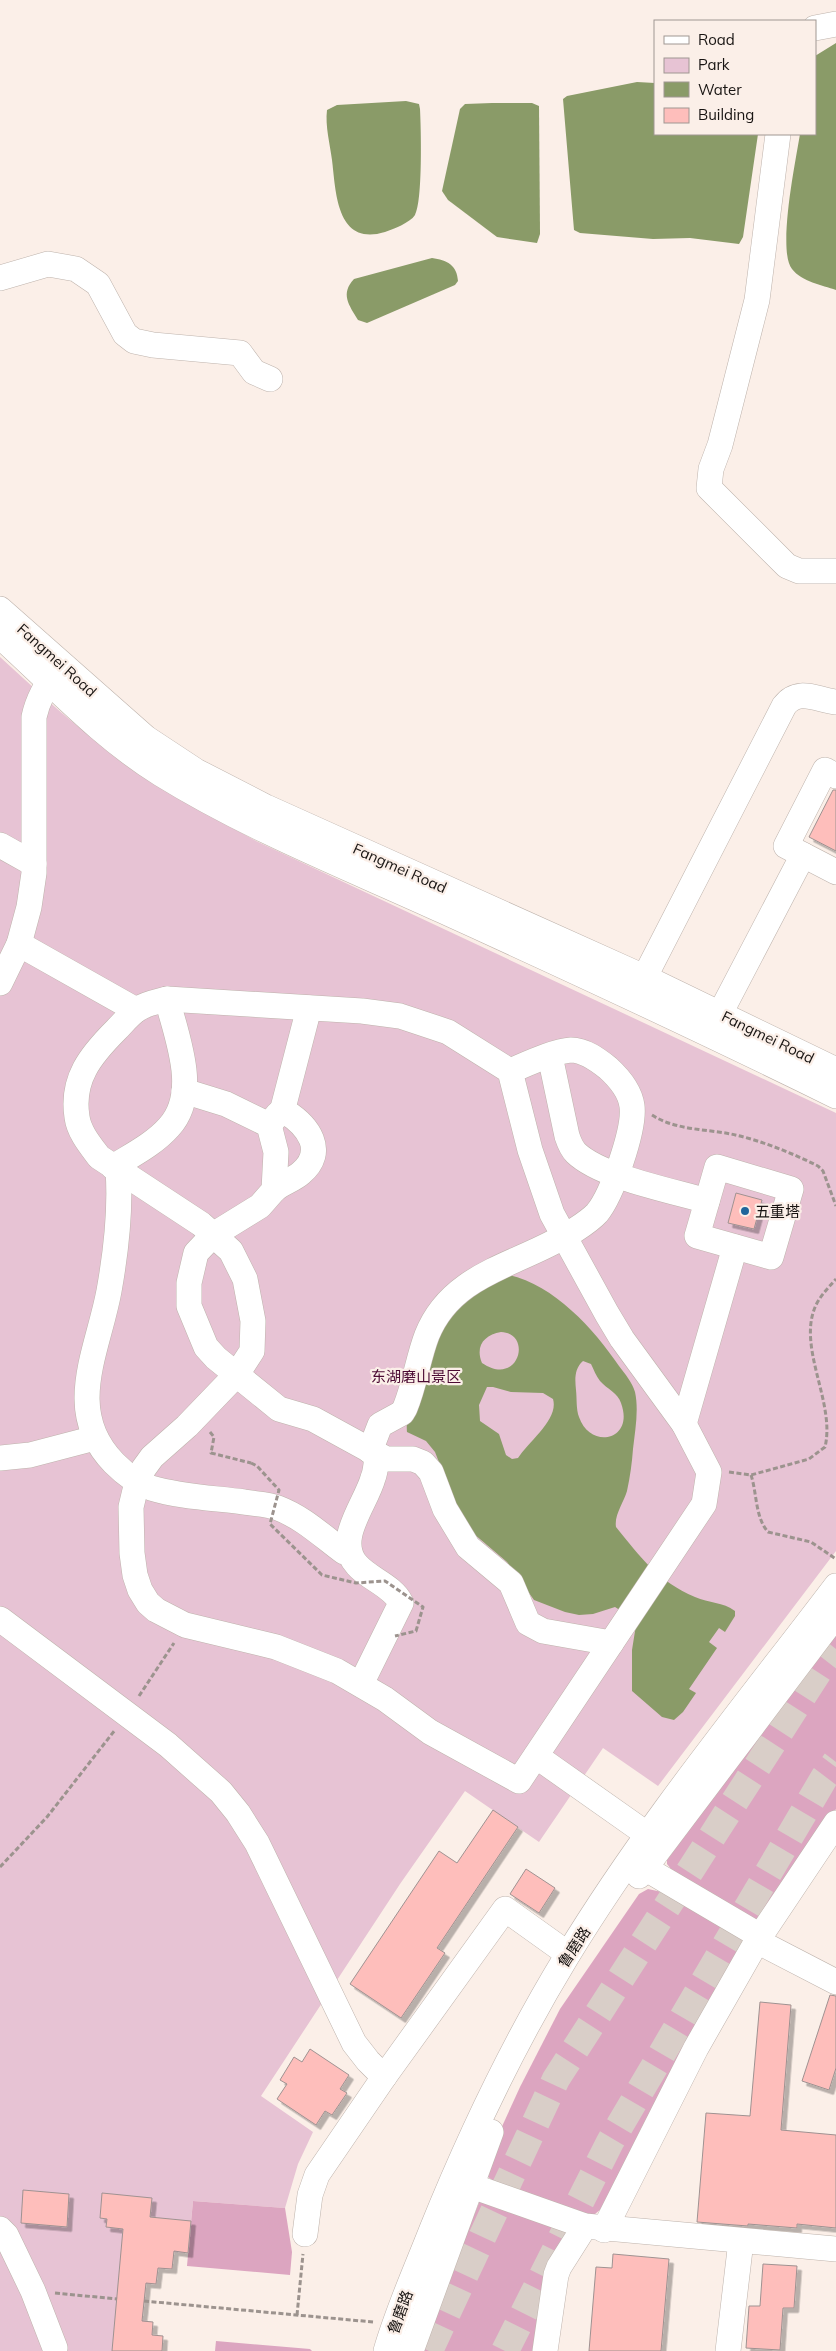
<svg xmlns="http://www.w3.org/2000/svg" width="836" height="2351" font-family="Mulish,'Noto Sans SC',sans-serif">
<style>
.green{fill:#e7c3d4}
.forest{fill:#dca5c0}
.water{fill:#8a9b68;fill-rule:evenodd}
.building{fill:#febebb;stroke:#9f9291;filter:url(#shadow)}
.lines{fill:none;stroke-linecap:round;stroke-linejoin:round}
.highway-tunnel{stroke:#d9cec8;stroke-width:28;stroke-dasharray:28 14;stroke-linecap:butt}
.minor-casing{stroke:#beb3ac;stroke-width:26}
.path{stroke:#9c938e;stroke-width:3;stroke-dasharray:5 2.5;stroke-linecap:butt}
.minor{stroke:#fff;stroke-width:25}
.path-bridge{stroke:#9c938e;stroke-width:3;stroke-dasharray:5 2.5;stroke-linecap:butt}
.poi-dot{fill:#21669b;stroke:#fbefe8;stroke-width:2}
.labels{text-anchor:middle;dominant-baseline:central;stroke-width:4.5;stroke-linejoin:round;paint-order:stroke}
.street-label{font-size:15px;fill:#181412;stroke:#fbefe8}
.poi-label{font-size:15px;fill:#181412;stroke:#fbefe8;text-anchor:start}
.park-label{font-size:15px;fill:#4b0a33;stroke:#fbefe8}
</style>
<defs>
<filter id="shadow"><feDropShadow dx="4.5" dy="4.5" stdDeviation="0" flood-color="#0004"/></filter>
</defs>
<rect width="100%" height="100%" fill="#fbefe8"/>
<path class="green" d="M0,657c33,30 65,61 101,87 49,36 102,67 155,97l580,272v438l-178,235 -55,-38 -64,94 -74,-51 -65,93 -139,212 52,36 -15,32 -13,44 -92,-7 -5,52 -14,-1 -2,17 -14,-1 -2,16h-10l-4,36 11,2 -1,13 11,1 -1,15h-162z"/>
<g class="forest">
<polygon points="836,1628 836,1809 768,1913 757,1921 753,1920 671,1869 667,1864 667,1860"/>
<polygon points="648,1889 662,1892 738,1934 740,1939 740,1951 601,2209 595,2214 587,2215 492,2180 488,2177 488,2157 520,2087 560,2009 639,1894"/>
<polygon points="480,2200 569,2230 533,2351 421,2351"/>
<polygon points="193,2201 285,2208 292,2252 290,2275 187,2266"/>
<polygon points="216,2341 310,2349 312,2351 215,2351"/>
</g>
<g class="water">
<path d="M836,43v247c-14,-5 -34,-8 -44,-21 -15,-18 4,-110 8,-135h15v-78z"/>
<polygon points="637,82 655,83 655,134 758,134 743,237 739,244 690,238 653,239 580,233 574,230 563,99 567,96"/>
<path d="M406,101l13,3 1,5c1,19 3,92 -5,106 -5,8 -22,14 -30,17 -49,15 -49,-41 -53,-72 -2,-16 -7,-34 -5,-50l10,-5z"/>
<polygon points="492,103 532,103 539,106 540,234 537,243 497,237 448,200 442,191 460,109 465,104"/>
<path d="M432,258c15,2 25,7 26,23l-3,4 -88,38 -9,-3c-9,-15 -18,-26 -4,-41z"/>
<path d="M509,1275c45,10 85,54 110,91 6,8 13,16 16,26 4,18 0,39 -2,57 -1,14 -3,28 -6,42 -3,11 -13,24 -11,36 25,31 42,54 79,70 14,6 28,5 40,14v5l-10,16 -6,-4 -10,14 8,6 -28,41 7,4 -13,19 -9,8 -12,-3 -30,-26v-41l4,-25 -2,-6 -19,-12 -22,7 -14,1 -14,-3 -31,-12 -27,-38 -33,-28 -18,-28 -21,-54 -9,-11 -19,-9c-3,-22 34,-107 48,-125 7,-9 42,-25 54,-32zM501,1332c32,1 18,56 -19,31 -7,-17 2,-28 19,-31zM583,1361l8,3c3,6 5,12 9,17 7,8 18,12 21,22 14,38 -31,47 -42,14 -3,-8 -2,-18 -3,-27 -1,-10 -2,-21 7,-29zM487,1387h6l18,5 32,1 10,6c6,20 -24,42 -35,59l-6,1 -6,-4 -7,-21 -19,-13 -1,-16z"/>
</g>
<g class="building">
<polygon points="833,790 836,790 836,851 809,837"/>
<polygon points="736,1193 762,1200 754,1229 728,1223"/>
<polygon points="493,1810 518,1827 437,1948 445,1953 401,2018 350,1984 439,1851 457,1863"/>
<polygon points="526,1869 555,1888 539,1913 510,1894"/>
<polygon points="830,1995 836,1996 836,2068 829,2090 802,2081"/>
<polygon points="760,2002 791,2005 781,2130 836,2135 836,2228 797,2224 797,2228 748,2224 748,2226 697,2222 706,2113 750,2116"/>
<polygon points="310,2049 349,2075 340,2089 347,2093 332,2115 325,2111 316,2125 277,2099 287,2084 280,2080 294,2057 302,2062"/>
<polygon points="23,2190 69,2194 67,2227 21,2223"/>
<polygon points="102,2193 152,2198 150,2217 191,2221 188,2253 174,2251 172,2269 158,2268 156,2284 146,2283 142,2321 153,2322 152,2335 163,2336 162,2351 112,2351 123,2229 106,2227 107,2219 100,2218"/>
<polygon points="613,2254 669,2259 661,2351 589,2351 596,2267 612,2268"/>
<polygon points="763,2264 797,2266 794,2308 783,2308 780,2350 746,2348 749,2306 760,2306"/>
</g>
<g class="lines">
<g class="highway-tunnel">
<polyline points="429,2351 556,2079 818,1672 836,1649"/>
<polyline points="505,2351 610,2142 824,1778 836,1762"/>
</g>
<defs>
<g id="minor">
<polyline points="815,28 836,24"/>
<polyline points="778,134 757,300 720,445 711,469 709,488 787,566 799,571 836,571"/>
<polyline points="0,278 48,264 76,269 98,284 125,334 134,341 153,345 240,353 254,372 270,379"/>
<polyline points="0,609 146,738 196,771 266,807 644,977 836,1070"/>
<path d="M0,636c52,47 101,101 161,138 89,55 188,94 282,137 132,60 263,121 393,185"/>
<polyline points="836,776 825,770 786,846 836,872"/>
<polyline points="0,845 34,864"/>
<polyline points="19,944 136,1010"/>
<path d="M0,983l19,-39 10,-37 5,-34v-156c4,-19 13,-34 25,-49"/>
<path d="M637,992l147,-286c14,-19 33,-6 52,-4"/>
<path d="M167,999l195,12 38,5 48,16 62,39 20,79 22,64 55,100 15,25 62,85 25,48 -5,32 -185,277 -89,-49 -45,-33 -48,-28 -61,-24 -91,-22 -29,-15 -8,-7 -8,-13 -5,-15 -3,-22 -1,-46 6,-25 7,-14 8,-11 35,-31 50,-52 15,-23 1,-30 -8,-42 -14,-28 -30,-27 -102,-67c-9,-12 -20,-25 -22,-40 -6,-38 14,-62 39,-87 7,-7 14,-16 22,-21 9,-6 19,-7 29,-10z"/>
<polyline points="713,1027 803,855"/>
<path d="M550,1056l17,80c2,6 4,12 9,17 25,24 97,38 131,48"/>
<path d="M510,1071c17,-7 44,-20 61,-21 14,0 27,10 37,18 11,10 22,23 24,38 3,23 -20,89 -35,107 -9,10 -23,17 -34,25"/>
<polyline points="184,1091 226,1104 269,1125 276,1152 274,1190 260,1206 213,1235 196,1253 189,1283 189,1306 206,1347 216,1358 279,1409 313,1419 386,1459 413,1459 423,1463 431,1472 445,1509 468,1547 511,1583 528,1623 543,1631 611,1643"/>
<polyline points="282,1112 309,1008"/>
<path d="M269,1125l9,-11 8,-2c22,14 41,39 15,61 -8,7 -19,10 -27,17"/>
<path d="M113,1167c19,-12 41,-23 56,-40 31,-34 8,-89 -2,-128"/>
<polygon points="717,1167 791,1189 771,1257 697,1236"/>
<path d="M118,1170c3,40 -2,82 -9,121 -11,60 -46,120 5,172 10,10 22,20 37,25 30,9 63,10 93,14 11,2 24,2 34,6 26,10 44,28 66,44l6,1"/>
<polyline points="684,1424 735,1247"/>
<path d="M370,1451l10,-26 22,-12 3,-5c10,-24 13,-50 22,-73 24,-60 86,-69 136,-98"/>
<polyline points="0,1458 30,1455 95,1438"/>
<polyline points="0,1619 168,1745 221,1792 238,1813 257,1843 354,2043 368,2061 384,2077"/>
<path d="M361,1684l40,-81c-8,-17 -32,-24 -44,-38 -23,-25 9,-61 16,-87 3,-7 3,-15 4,-23"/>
<polyline points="536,1756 648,1835"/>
<polyline points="631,1860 760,1936"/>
<polyline points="639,1876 836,1615"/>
<polyline points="757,1941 836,1982"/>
<polyline points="455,2180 585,2226 836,2249"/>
<polyline points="0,2229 6,2235 33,2291 55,2348"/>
<polyline points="604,2230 696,2048 757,1941 836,1823"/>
<polyline points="305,2234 310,2195 317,2175 384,2077 505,1909 568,1954"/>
<path d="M386,2351c12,-42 30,-81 46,-122 38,-94 82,-186 135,-273 79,-130 177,-249 269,-370"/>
<polyline points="411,2351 491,2132"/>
<polyline points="545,2351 556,2275 559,2267 585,2226"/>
<polyline points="728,2351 741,2241"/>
</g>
</defs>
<use href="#minor" class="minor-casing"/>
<g class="path">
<path d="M652,1115c23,15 53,14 79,19 29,6 61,19 87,32l5,5 13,35"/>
<polyline points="210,1432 214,1437 211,1453 251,1463"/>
<path d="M729,1472l22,3 58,-16 16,-12c11,-45 -30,-102 -8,-144 5,-9 12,-16 19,-24"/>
<path d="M751,1475c6,18 4,42 17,57l43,10 25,17"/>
<polyline points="139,1696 174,1643"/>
<polyline points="0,1867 47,1817 115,1730"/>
<polyline points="55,2293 117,2299"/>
<polyline points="144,2301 373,2322"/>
<polyline points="297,2315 303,2254"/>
</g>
<use href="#minor" class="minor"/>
<polyline class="path-bridge" points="251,1463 257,1466 279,1490 270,1524 322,1575 356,1583 385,1581 423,1607 416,1631 395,1636"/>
</g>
<circle class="poi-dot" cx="745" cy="1211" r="5"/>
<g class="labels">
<g class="street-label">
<text transform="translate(57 660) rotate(42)">Fangmei Road</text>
<text transform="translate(400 868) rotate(24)">Fangmei Road</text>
<text transform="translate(768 1037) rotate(26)">Fangmei Road</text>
<text transform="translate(574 1947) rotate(-57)">鲁磨路</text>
<text transform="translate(400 2312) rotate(-70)">鲁磨路</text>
</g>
<g class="poi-label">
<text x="755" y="1211">五重塔</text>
</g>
<g class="park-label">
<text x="416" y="1376">东湖磨山景区</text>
</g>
</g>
<rect x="654" y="20" width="162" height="115" fill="#fbefe8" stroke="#a09792"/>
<rect x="664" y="36" width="25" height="8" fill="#ffffff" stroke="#a09792"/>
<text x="698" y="45" font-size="15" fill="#181412">Road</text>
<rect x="664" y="58" width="25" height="15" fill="#e7c3d4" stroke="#a09792"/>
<text x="698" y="70" font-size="15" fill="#181412">Park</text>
<rect x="664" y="82" width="25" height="15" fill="#8a9b68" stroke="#a09792"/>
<text x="698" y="95" font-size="15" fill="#181412">Water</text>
<rect x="664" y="108" width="25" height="15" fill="#febebb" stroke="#a09792"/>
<text x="698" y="120" font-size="15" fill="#181412">Building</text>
</svg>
